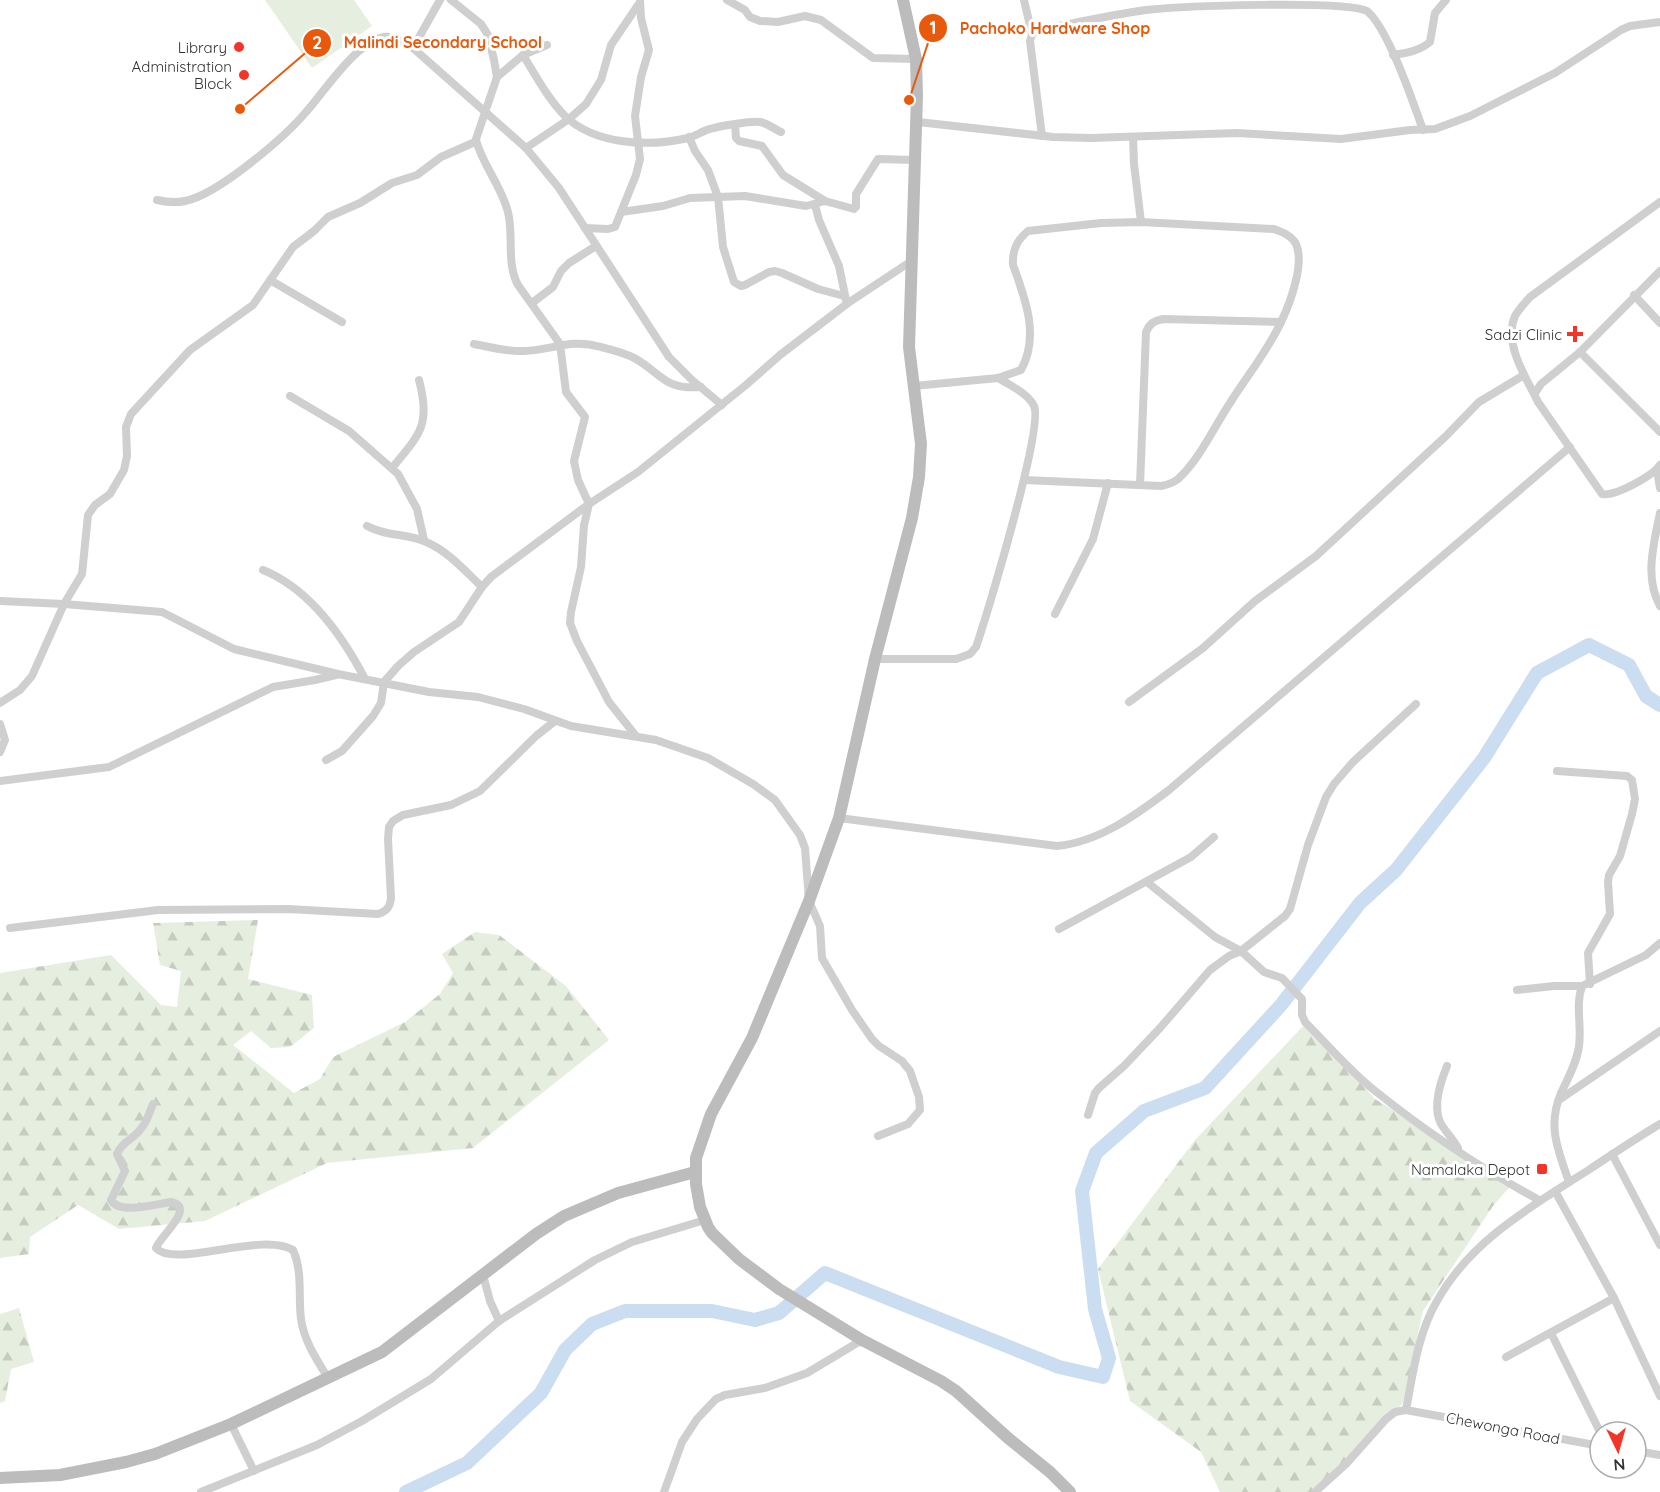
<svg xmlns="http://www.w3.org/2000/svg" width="1660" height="1492" font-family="Quicksand,sans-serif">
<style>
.green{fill:#e6efdf}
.forest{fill:url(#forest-firs)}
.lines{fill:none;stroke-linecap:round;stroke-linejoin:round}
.river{stroke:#cbddf0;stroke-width:14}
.street{stroke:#cfcfcf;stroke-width:8}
.secondary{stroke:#bcbcbc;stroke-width:12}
.poi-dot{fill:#f3342a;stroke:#fff;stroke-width:2}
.labels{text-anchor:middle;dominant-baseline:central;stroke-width:6;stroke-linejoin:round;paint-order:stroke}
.poi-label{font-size:15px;fill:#323232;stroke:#fff;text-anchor:end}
.street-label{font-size:15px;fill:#323232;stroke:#fff}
.leader{fill:none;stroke:#e8590c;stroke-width:2}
.callout-dot{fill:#e8590c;stroke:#fff;stroke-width:2}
.mark-label{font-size:18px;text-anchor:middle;font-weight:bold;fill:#fff}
.callout-label{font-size:16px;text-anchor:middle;font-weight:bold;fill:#e8590c;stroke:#fff;stroke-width:6;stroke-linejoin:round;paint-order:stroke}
</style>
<defs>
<pattern id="forest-firs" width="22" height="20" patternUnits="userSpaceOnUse" patternTransform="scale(1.5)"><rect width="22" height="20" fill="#e6efdf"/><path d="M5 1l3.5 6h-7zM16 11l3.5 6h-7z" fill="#c6cdc0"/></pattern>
</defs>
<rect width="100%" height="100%" fill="#fff"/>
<polygon class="green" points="265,0 354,0 372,26 312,68"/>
<g class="forest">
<polygon points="258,920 248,979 312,995 314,1028 290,1047 271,1048 251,1031 233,1045 294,1093 320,1079 333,1057 405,1022 440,994 453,973 442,954 475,932 499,935 566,986 609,1040 473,1148 327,1163 205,1221 119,1229 78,1205 30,1237 29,1254 0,1258 0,973 111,955 161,1005 177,1007 181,971 160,965 153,923"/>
<polygon points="1306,1023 1375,1099 1513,1183 1493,1206 1423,1311 1403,1403 1317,1492 1220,1492 1201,1452 1130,1401 1098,1269 1195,1140"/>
<polygon points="19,1308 34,1362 11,1369 5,1401 0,1403 0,1314"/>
</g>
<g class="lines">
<polyline class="river" points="406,1492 467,1463 541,1393 565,1350 592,1324 625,1311 712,1311 755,1320 779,1313 825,1273 1059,1367 1103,1377 1109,1358 1095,1309 1082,1191 1096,1153 1144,1111 1205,1088 1281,1005 1360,903 1396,870 1484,758 1537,673 1589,645 1629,665 1646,696 1660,705"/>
<g class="street">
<polyline points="727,0 745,10 750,17 760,21 778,22 805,16 821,20 873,58 916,59"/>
<polyline points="1024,0 1032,34 1030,41 1042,136"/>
<path d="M1032,34l7,-4c36,-7 71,-15 107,-20 35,-4 200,-10 221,1 21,17 46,91 56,119"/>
<polyline points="413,48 440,0"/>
<path d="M523,55c13,21 25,44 42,61 30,29 84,31 123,22 8,-2 14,-7 22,-9 9,-3 41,-8 50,-7 7,1 14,7 21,10"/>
<path d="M1393,55c14,-2 26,-4 37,-13l5,-29 11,-13"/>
<polyline points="497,77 523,55 547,45"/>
<polyline points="918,122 1053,137 1091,138 1237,133 1341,139 1410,130 1435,129 1470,116 1555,73 1621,30 1630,26 1660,22"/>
<polyline points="735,125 736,138 739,141 762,146 783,175 825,201"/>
<polyline points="689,137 695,151 708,170 718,197 723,247 734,282 741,286 745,285 769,272 775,271 782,273 818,289 844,296"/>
<polyline points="1133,137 1134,164 1141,222"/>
<path d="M476,140c7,26 25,45 32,72 6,24 -2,51 10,73l42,59 6,48 19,25 -11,44 4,19 11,24 -5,21 -3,42 -10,45 -1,11 7,18 32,61 27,34"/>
<polyline points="526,148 569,119 586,104 601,80 611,45 638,5"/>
<path d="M157,200c9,2 19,3 28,1 32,-6 99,-63 121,-89 18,-20 50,-70 78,-75 11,-2 21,6 29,11l113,100 33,40 110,169 23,23 30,25"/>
<path d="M1660,202l-130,95c-5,6 -11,12 -15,19 -12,28 12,63 23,86l64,92c12,3 51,-18 58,-29"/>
<polyline points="815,205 819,220 839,266 846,300"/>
<polyline points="621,212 663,206 690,198 745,196 806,206 825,201 854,209 856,207 856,194 878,159 915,160"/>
<polyline points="585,228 608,229 615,227 636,175 640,159 635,116 641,77 649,50 641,18 640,0"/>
<polyline points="270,280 342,322"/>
<polyline points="1634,295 1660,323"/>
<polyline points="532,303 553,287 561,271 569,263 596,246"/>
<path d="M474,344c16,3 33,8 50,7 30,-1 45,-13 77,-4 12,3 25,6 35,12 27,16 29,31 65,28"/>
<polyline points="1580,352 1660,432"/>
<path d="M914,386l84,-8 23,-8c19,-34 4,-72 -8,-105 -1,-15 4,-25 15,-34l73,-8 40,-1 133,7c9,3 18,7 22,15 9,19 -6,59 -14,76 -13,29 -35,56 -52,83 -16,24 -30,56 -52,76 -5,4 -11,6 -17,7l-137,-6"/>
<polyline points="1535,393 1541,384 1580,352 1660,271"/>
<polyline points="290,396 349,431 398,474 417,509 424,540"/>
<path d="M392,468c28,-34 39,-43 27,-88"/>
<polyline points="1657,470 1660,488"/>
<path d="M1140,485l6,-153c4,-9 8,-11 17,-13l118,3"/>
<path d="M1660,513c-6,30 -16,64 0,93"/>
<path d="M367,526c20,11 41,7 59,16 22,9 39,29 56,45"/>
<path d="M263,570c47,19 79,65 102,109"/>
<polyline points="0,601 64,604 162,612 234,649 338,674 429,692 478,697 524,709 571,726 656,740 708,758 753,784 775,800 800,835 805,848 809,901 820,926 822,958 852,1010 872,1039 879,1046 902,1061 910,1071 919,1097 920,1110 908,1124 878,1136"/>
<polyline points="1055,614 1093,539 1108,483"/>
<path d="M875,659h81l14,-5 6,-7c11,-32 68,-220 58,-241 -6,-13 -25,-21 -36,-28"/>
<polyline points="1129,702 1203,648 1255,601 1316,556 1446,436 1479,402 1524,375"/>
<polyline points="0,703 20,690 32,676 64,604 82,574 88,515 95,505 110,494 124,470 127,456 126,427 131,414 190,350 253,305 293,247 314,231 328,217 360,203 392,183 417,175 441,157 475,142 497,77 494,60 488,35 481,24 451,0"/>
<polyline points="0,724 5,740 0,752"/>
<polyline points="326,760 342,751 373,716 381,703 384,682 398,666 414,652 459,622 482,587 491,577 589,504 638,472 746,385 780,355 848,303 913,260"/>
<polyline points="1557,771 1627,776 1632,780 1635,799 1632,814 1620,856 1609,875 1608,882 1610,914 1588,953 1590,984"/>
<polyline points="0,781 109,767 273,687 315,680 336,675"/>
<path d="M839,818l218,28c42,-4 79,-31 112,-56l401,-343"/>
<path d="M1147,882l68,55 26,14 23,21 18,6 20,21v16l3,7c23,23 44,48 69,68 51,41 108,79 165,110"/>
<path d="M10,928l148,-18 130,-1 90,5c9,-3 12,-7 13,-16l-3,-59 1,-12 4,-6 10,-6 48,-10 29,-14 56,-55 19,-15"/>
<polyline points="1059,929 1191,857 1214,837"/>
<polyline points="1517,990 1554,986 1582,986"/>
<path d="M1447,1066c-7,17 -15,41 -6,58 5,8 12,15 17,24"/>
<polyline points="1559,1100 1660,1031"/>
<path d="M153,1104c-4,9 -6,19 -13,26 -7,9 -19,13 -23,24l8,17 -14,29c8,15 45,4 60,2 26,5 -12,35 -15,46 19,21 106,-17 137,2 10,22 5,46 8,69 3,22 16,41 27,59"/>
<polyline points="1088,1115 1095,1093 1099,1088 1124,1066 1160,1028 1210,970 1229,956 1241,951 1285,916 1290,909 1308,845 1326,797 1334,784 1353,762 1416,704"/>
<polyline points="1612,1154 1660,1245"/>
<path d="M1569,1182c-11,-32 -22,-56 -8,-89 7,-15 16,-31 18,-47 3,-21 -4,-40 3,-60l64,-31 14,-12"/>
<polyline points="1555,1191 1614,1298 1660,1396"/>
<polyline points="483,1275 490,1301 499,1321"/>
<polyline points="1551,1333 1600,1432"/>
<polyline points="1506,1357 1614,1298"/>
<path d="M1406,1410c7,-37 12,-77 31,-109 33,-60 95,-95 150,-130 24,-16 48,-32 73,-47"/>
<polyline points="231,1424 254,1471"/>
<polyline points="1636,1451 1660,1455"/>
<polyline points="201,1492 317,1445 362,1421 431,1379 499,1321 595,1260 632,1242 705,1220"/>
<polyline points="664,1492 682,1442 697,1419 716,1399 725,1395 765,1388 807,1373 862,1340"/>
<polyline points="1315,1492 1346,1464 1386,1419 1395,1412 1406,1410 1600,1446"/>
</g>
<g class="secondary">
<polyline points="903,0 916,59 917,96 909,347 921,444 919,477 912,518 875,659 839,818 809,901 752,1038 711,1114 696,1158 696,1184 700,1207 708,1227 712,1233 739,1259 779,1289 862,1340 941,1381 956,1391 1008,1438 1050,1472 1070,1492"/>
<polyline points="0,1478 60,1475 126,1462 155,1454 231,1424 382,1352 536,1234 564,1216 618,1193 695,1172"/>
</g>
</g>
<g class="poi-dot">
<circle cx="239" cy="47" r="6"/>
<circle cx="244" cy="75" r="6"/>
<path d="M1572 325h6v6h6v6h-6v6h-6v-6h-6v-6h6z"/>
<rect x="1536" y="1163" width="12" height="12" rx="3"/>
</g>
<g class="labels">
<g class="poi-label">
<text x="227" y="47">Library</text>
<text x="232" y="66">Administration<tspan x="232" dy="17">Block</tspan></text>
<text x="1562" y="334">Sadzi Clinic</text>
<text x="1530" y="1169">Namalaka Depot</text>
</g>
<g class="street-label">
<text transform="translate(1503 1428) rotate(11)">Chewonga Road</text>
</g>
</g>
<path class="leader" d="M909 100L933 28M240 109L317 43"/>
<g class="callout-dot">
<circle cx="909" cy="100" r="6"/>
<circle cx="240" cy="109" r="6"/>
<circle cx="933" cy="28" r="15"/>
<circle cx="317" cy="43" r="15"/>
</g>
<g class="mark-label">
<text x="933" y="34">1</text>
<text x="317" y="49">2</text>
</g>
<g class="callout-label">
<text x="1055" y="34">Pachoko Hardware Shop</text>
<text x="443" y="48">Malindi Secondary School</text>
</g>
<g transform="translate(1618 1450) rotate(175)"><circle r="28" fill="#ffffff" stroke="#adadad" stroke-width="1.5"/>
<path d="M0-4.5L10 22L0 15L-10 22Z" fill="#f3342a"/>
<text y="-9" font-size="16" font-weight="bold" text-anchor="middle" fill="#323232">N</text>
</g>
</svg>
